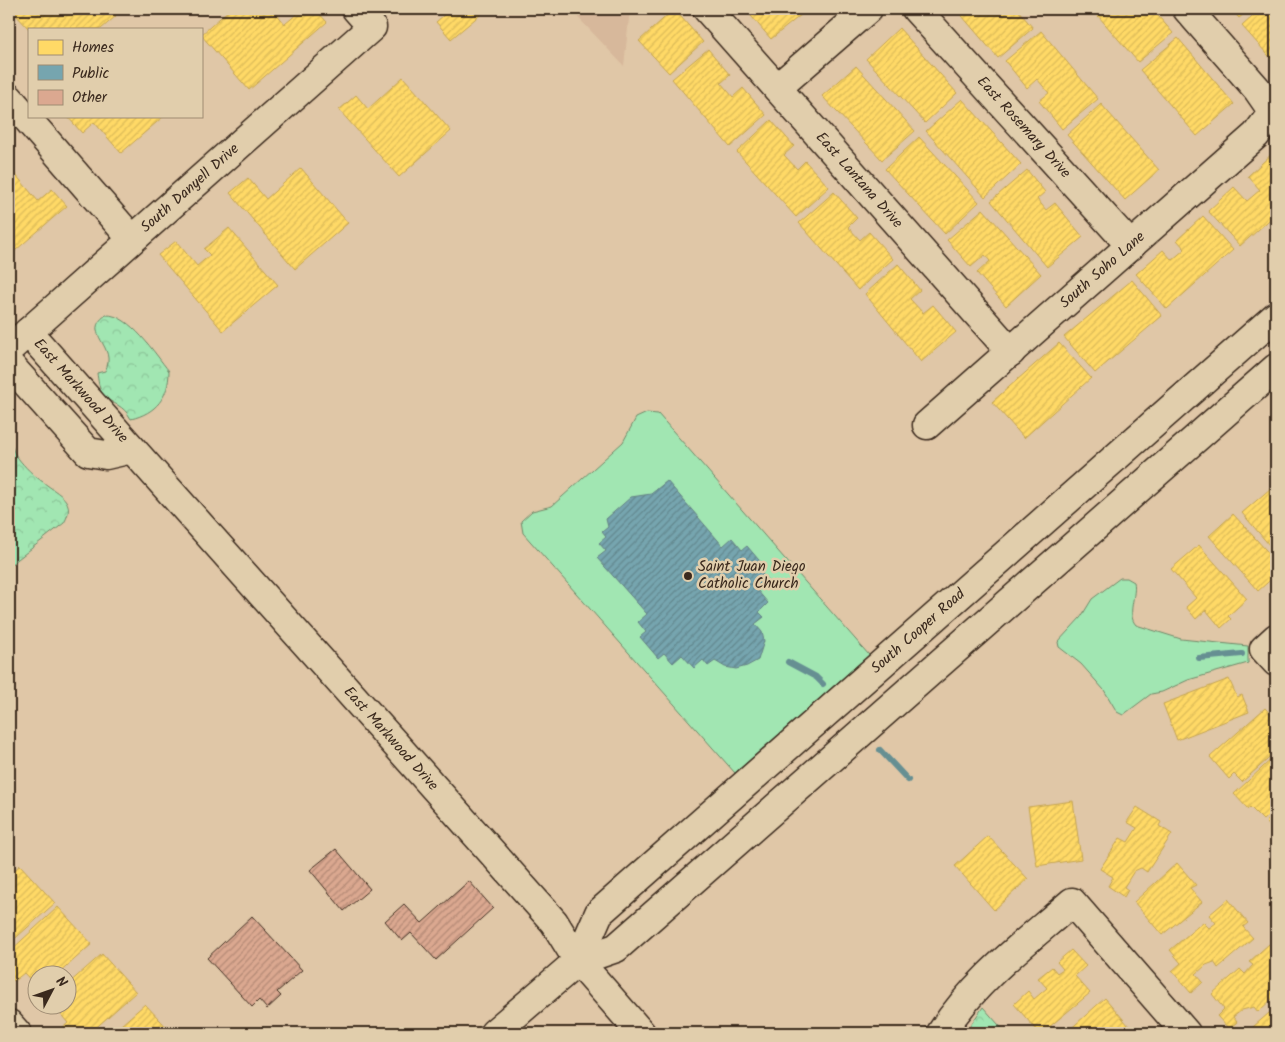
<svg xmlns="http://www.w3.org/2000/svg" width="1285" height="1042" font-family="Kalam,sans-serif">
<style>
.built{fill:#d7b89b}
.green{fill:#a1e6b2;stroke:#6e8868}
.forest{fill:url(#forest-crowns);stroke:#6e8868}
.homes{fill:url(#homes-hatch);stroke:#c4a450}
.public{fill:url(#public-hatch);stroke:#648084}
.lines{fill:none;stroke-linecap:round;stroke-linejoin:round}
.stream{stroke:#668f92;stroke-width:6}
.building{fill:url(#building-hatch);stroke:#3b2a1e}
.minor-casing{stroke:#3b2a1e;stroke-width:31}
.major-casing{stroke:#3b2a1e;stroke-width:31}
.minor{stroke:#e1ceac;stroke-width:28}
.major{stroke:#e1ceac;stroke-width:28}
.poi-dot{fill:#3b2a1e;stroke:#e1ceac;stroke-width:2}
.labels{text-anchor:middle;dominant-baseline:central;stroke-width:5;stroke-linejoin:round;paint-order:stroke}
.street-label{font-size:15px;fill:#3b2a1e;stroke:#e1ceac}
.poi-label{font-size:15px;fill:#3b2a1e;stroke:#e1ceac;text-anchor:start}
</style>
<defs>
<pattern id="forest-crowns" width="20" height="18" patternUnits="userSpaceOnUse" patternTransform="scale(1.25)"><rect width="20" height="18" fill="#a1e6b2"/><path d="M2 6a3 3 0 1 1 6 0M12 15a3 3 0 1 1 6 0" fill="none" stroke="#8cc599"/></pattern>
<pattern id="homes-hatch" width="6" height="6" patternUnits="userSpaceOnUse" patternTransform="scale(1.25)"><rect width="6" height="6" fill="#ffd966"/><path d="M-1 1l2-2M0 6l6-6M5 7l2-2" fill="none" stroke="#dbba58"/></pattern>
<pattern id="public-hatch" width="6" height="6" patternUnits="userSpaceOnUse" patternTransform="scale(1.25)"><rect width="6" height="6" fill="#76a5af"/><path d="M-1 1l2-2M0 6l6-6M5 7l2-2" fill="none" stroke="#62878e"/></pattern>
<pattern id="building-hatch" width="6" height="6" patternUnits="userSpaceOnUse" patternTransform="scale(1.25)"><rect width="6" height="6" fill="#dba890"/><path d="M-1 1l2-2M0 6l6-6M5 7l2-2" fill="none" stroke="#b38975"/></pattern>
</defs>
<rect width="100%" height="100%" fill="#e0c7a7"/>
<filter id="ink" filterUnits="userSpaceOnUse"><feTurbulence type="fractalNoise" baseFrequency=".02" numOctaves="2"/><feDisplacementMap in="SourceGraphic" scale="10" xChannelSelector="R" yChannelSelector="G"/><feConvolveMatrix kernelMatrix="1 2 1 2 8 2 1 2 1" color-interpolation-filters="sRGB"/></filter>
<g filter="url(#ink)">
<polygon class="built" points="570,9 630,9 624,66 590,30"/>
<g class="green">
<polygon points="647,413 658,414 869,655 735,773 523,533 521,521 532,511 552,506 623,442 636,418"/>
<path d="M1120,578h7l7,4c3,13 -8,32 2,43l45,14 67,7v17l-60,17 -26,12 -11,2 -28,21 -6,-3 -13,-22 -23,-26 -22,-17 -1,-5 23,-25 11,-18z"/>
</g>
<g class="forest">
<path d="M106,315c24,-1 49,39 63,56 0,26 -13,42 -38,48 -8,-15 -18,-14 -27,-23 -5,-6 -6,-16 -7,-23l8,-2c14,-25 -25,-38 1,-56z"/>
<path d="M9,437c2,6 4,16 9,21 6,8 16,18 25,24 16,13 34,18 21,41l-55,43z"/>
<polygon points="983,1007 1006,1033 965,1033"/>
</g>
<g class="homes">
<polygon points="18,9 109,9 116,16 101,29 29,29 14,13"/>
<polygon points="230,9 281,9 276,13 285,24 303,9 315,9 327,22 249,90 201,35"/>
<polygon points="451,9 487,9 451,39 436,22"/>
<polygon points="674,9 703,42 669,73 639,41"/>
<polygon points="745,9 806,9 807,10 771,39"/>
<polygon points="956,9 1017,9 1033,28 998,58"/>
<polygon points="1092,9 1135,9 1140,14 1145,9 1152,9 1173,33 1138,62"/>
<polygon points="1231,9 1250,9 1239,18"/>
<polygon points="1261,9 1276,9 1276,64 1242,26"/>
<polygon points="899,28 957,93 925,123 866,59"/>
<polygon points="1041,31 1098,99 1062,129 1039,101 1049,93 1037,79 1027,88 1005,61"/>
<polygon points="1178,38 1234,104 1197,136 1140,70"/>
<polygon points="708,49 730,75 721,83 733,97 743,88 766,115 730,147 672,79"/>
<polygon points="856,66 915,131 882,160 822,96"/>
<polygon points="403,77 451,131 399,177 339,110 356,95 368,109"/>
<polygon points="962,99 1021,164 985,197 926,131"/>
<polygon points="1101,104 1159,170 1125,200 1067,135"/>
<polygon points="67,116 164,116 121,153 94,122 82,133"/>
<polygon points="771,120 794,146 784,155 797,169 805,161 829,187 796,217 737,152"/>
<polygon points="919,137 979,202 945,234 885,169"/>
<polygon points="1274,152 1276,154 1276,214 1240,246 1208,211 1234,187 1247,201 1260,190 1248,176"/>
<polygon points="9,167 38,201 52,189 67,206 9,256"/>
<polygon points="301,168 348,223 295,269 230,193 248,178 266,199"/>
<polygon points="1027,170 1045,192 1037,199 1046,210 1055,203 1083,237 1047,267 991,201"/>
<polygon points="834,192 857,218 848,227 860,240 869,232 893,259 858,290 799,223"/>
<polygon points="983,209 1041,274 1006,306 977,273 990,261 985,255 971,267 947,240"/>
<polygon points="1203,216 1233,250 1167,309 1136,274 1163,250 1172,260 1185,249 1177,240"/>
<polygon points="229,228 278,285 223,331 158,255 176,241 197,266 210,255 204,249"/>
<polygon points="898,264 920,290 910,299 923,313 933,305 956,332 921,362 865,294"/>
<polygon points="1132,280 1162,316 1095,373 1064,337"/>
<polygon points="1059,343 1091,378 1024,438 992,402"/>
<polygon points="1271,488 1276,494 1276,553 1242,513"/>
<polygon points="1233,514 1276,561 1276,575 1258,591 1209,536"/>
<polygon points="1199,545 1247,599 1228,616 1231,619 1221,628 1206,610 1196,619 1186,607 1196,598 1171,569"/>
<polygon points="1229,679 1237,697 1242,695 1249,712 1177,740 1163,704"/>
<polygon points="1265,708 1276,720 1272,724 1276,728 1276,752 1242,782 1234,774 1229,779 1210,757"/>
<polygon points="1276,755 1276,808 1263,820 1250,807 1248,809 1234,794"/>
<polygon points="1073,801 1081,859 1037,866 1028,807"/>
<polygon points="1137,807 1161,822 1159,826 1172,834 1147,872 1141,868 1134,871 1124,887 1128,890 1124,897 1108,886 1113,877 1100,869 1120,838 1128,842 1137,828 1127,822"/>
<polygon points="1276,814 1276,833 1266,822"/>
<polygon points="988,836 1028,879 994,910 955,866"/>
<polygon points="1177,863 1196,885 1190,888 1202,902 1162,935 1134,902"/>
<polygon points="20,865 55,903 9,944 9,875"/>
<polygon points="1228,899 1248,923 1243,927 1253,938 1218,968 1214,962 1206,965 1196,974 1203,982 1191,993 1172,971 1181,963 1170,950 1203,922 1209,928 1216,923 1209,915"/>
<polygon points="58,907 92,944 58,974 38,974 38,988 24,973 14,981 9,975 9,952"/>
<polygon points="1269,944 1276,952 1276,995 1258,1012 1254,1007 1242,1010 1233,1017 1237,1022 1229,1029 1217,1016 1224,1009 1212,994 1240,969 1245,974 1253,965 1249,962"/>
<polygon points="1071,950 1086,966 1075,976 1090,993 1042,1033 1039,1033 1014,1004 1028,991 1034,999 1047,988 1038,978 1052,967 1057,973 1063,969 1057,962"/>
<polygon points="102,954 136,992 90,1033 59,1033 58,1032 68,1023 52,1004 68,1004 68,984"/>
<polygon points="1105,998 1135,1033 1066,1033"/>
<polygon points="145,1004 172,1033 112,1033"/>
<polygon points="1276,1007 1276,1033 1246,1033"/>
</g>
<polygon class="public" points="667,481 723,546 732,538 742,550 747,546 764,566 759,570 768,581 757,590 768,603 759,612 764,617 755,624 762,632 764,641 758,660 747,666 736,669 725,667 715,661 708,666 703,660 694,668 682,655 673,663 664,653 658,658 640,637 646,632 638,622 647,614 597,558 606,551 599,543 606,537 602,532 608,527 606,519 631,497 651,494"/>
<g class="lines">
<g class="stream">
<polyline points="1199,658 1242,654"/>
<polyline points="788,662 816,677 823,684"/>
<polyline points="880,750 908,780"/>
</g>
</g>
<g class="building">
<polygon points="336,849 370,889 344,911 310,870"/>
<polygon points="469,881 493,908 436,960 411,933 402,941 385,921 404,904 422,923"/>
<polygon points="252,916 302,970 277,992 281,996 267,1009 259,1000 252,1007 207,958"/>
</g>
<g class="lines">
<defs>
<g id="minor">
<path id="s1" d="M707,9l304,343"/>
<path id="s2" d="M916,9l215,237"/>
<polyline points="777,88 868,9"/>
<polyline points="9,98 132,239"/>
<path id="s3" d="M28,332l526,590 24,39 63,72"/>
<path id="s4" d="M9,349l363,-322 -16,-18"/>
<polyline points="9,364 88,452 106,455 132,449"/>
<path id="s5" d="M927,425l329,-290 17,-23 -16,-23 -70,-80"/>
<polyline points="1276,638 1264,649 1276,662"/>
<polyline points="9,1024 17,1033"/>
<path d="M941,1033c35,-54 83,-89 131,-131l114,131"/>
</g>
<g id="major">
<path id="s6" d="M578,961l21,-48 677,-597"/>
<polyline points="494,1033 578,961 616,948 1276,368"/>
</g>
</defs>
<use href="#minor" class="minor-casing"/>
<use href="#major" class="major-casing"/>
<use href="#minor" class="minor"/>
<use href="#major" class="major"/>
</g>
</g>
<circle class="poi-dot" cx="688" cy="576" r="5"/>
<g class="labels">
<g class="street-label">
<text stroke="none"><textPath href="#s2" startOffset="160">East Rosemary Drive</textPath></text>
<text stroke="none"><textPath href="#s1" startOffset="229">East Lantana Drive</textPath></text>
<text stroke="none"><textPath href="#s4" startOffset="242">South Danyell Drive</textPath></text>
<text stroke="none"><textPath href="#s5" startOffset="234">South Soho Lane</textPath></text>
<text stroke="none"><textPath href="#s3" startOffset="79">East Markwood Drive</textPath></text>
<text stroke="none"><textPath href="#s6" startOffset="478">South Cooper Road</textPath></text>
<text stroke="none"><textPath href="#s3" startOffset="545">East Markwood Drive</textPath></text>
</g>
<g class="poi-label">
<text x="698" y="567">Saint Juan Diego<tspan x="698" dy="17">Catholic Church</tspan></text>
</g>
</g>
<rect width="1285" height="1042" fill="none" stroke="#e1ceac" stroke-width="30"/>
<rect x="15" y="15" width="1255" height="1012" fill="none" stroke="#3b2a1e" stroke-width="2" filter="url(#ink)"/>
<rect x="28" y="28" width="175" height="90" fill="#e1ceac" stroke="#9f8c73"/>
<rect x="38" y="40" width="25" height="15" fill="#ffd966" stroke="#9f8c73"/>
<text x="72" y="52" font-size="15" fill="#3b2a1e">Homes</text>
<rect x="38" y="65" width="25" height="15" fill="#76a5af" stroke="#9f8c73"/>
<text x="72" y="78" font-size="15" fill="#3b2a1e">Public</text>
<rect x="38" y="90" width="25" height="15" fill="#dba890" stroke="#9f8c73"/>
<text x="72" y="102" font-size="15" fill="#3b2a1e">Other</text>
<g transform="translate(52 990) rotate(49)"><circle r="24" fill="#e1ceac" stroke="#9f8c73"/>
<path d="M0-4L9 19L0 12L-9 19Z" fill="#3b2a1e"/>
<text y="-8" font-size="14" font-weight="bold" text-anchor="middle" fill="#3b2a1e">N</text>
</g>
</svg>
